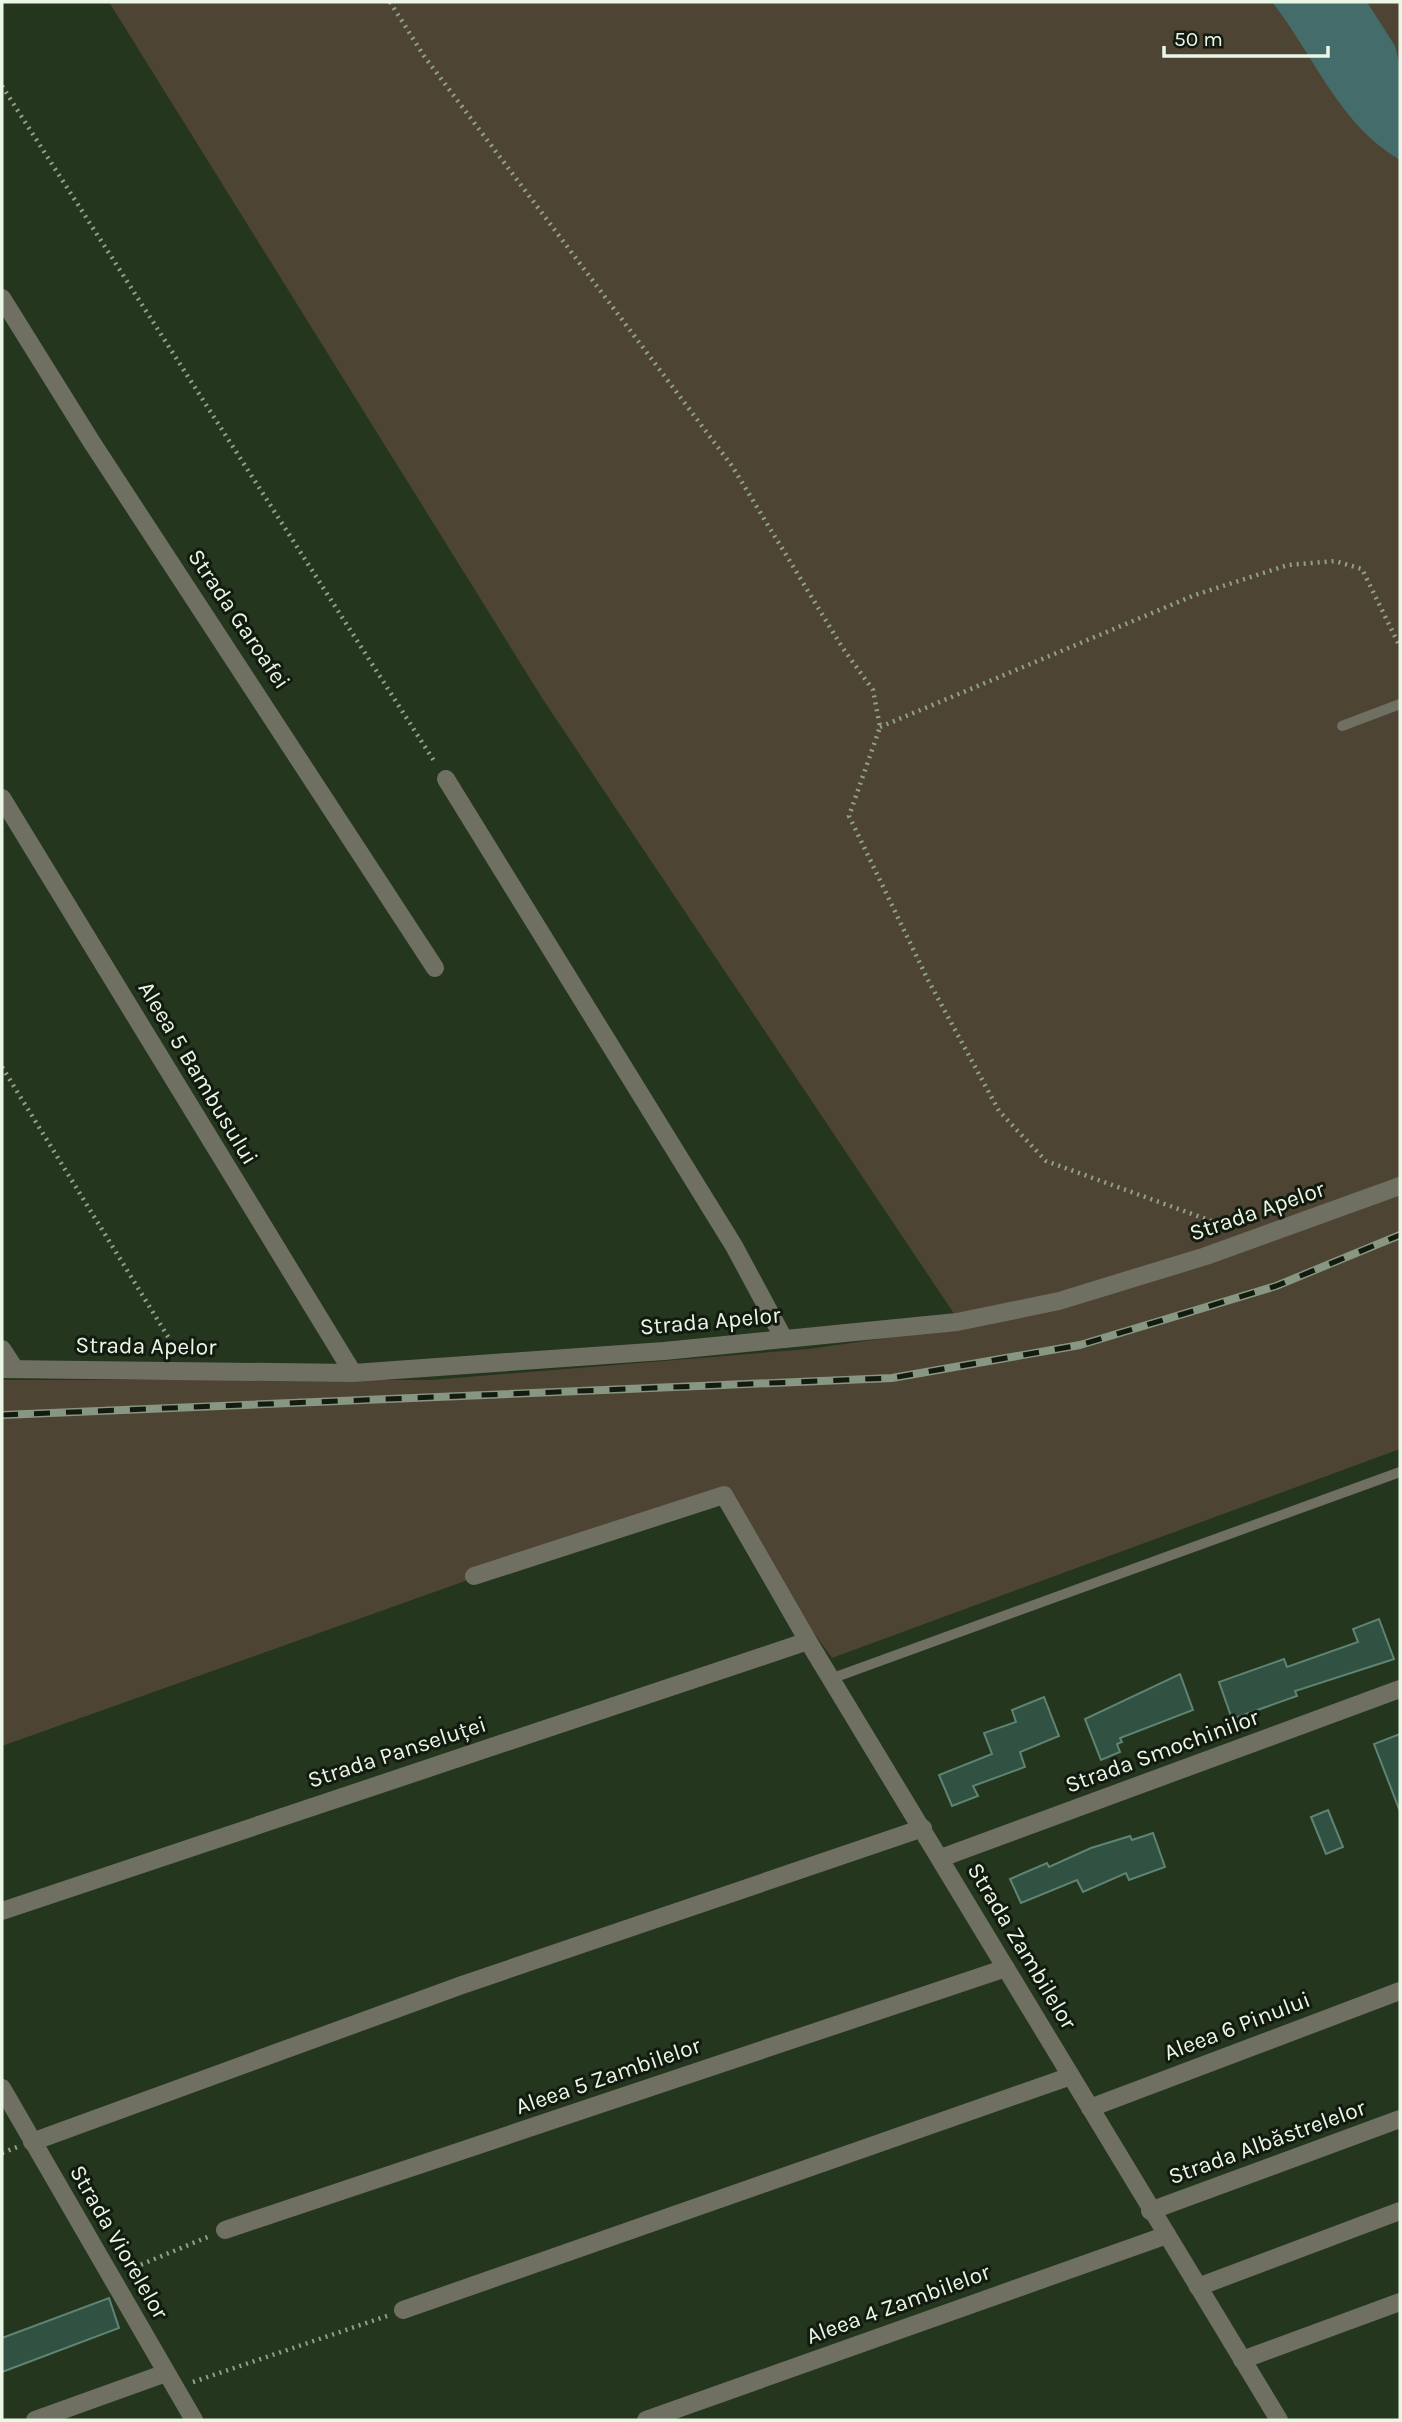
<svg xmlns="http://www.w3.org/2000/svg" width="1402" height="2422" font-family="Karla,sans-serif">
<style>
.green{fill:#4e4434}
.water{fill:#446c6b}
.building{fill:#315143;stroke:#5f8473;stroke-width:2}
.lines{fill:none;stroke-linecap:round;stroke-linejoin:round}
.path{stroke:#91a08b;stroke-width:4.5;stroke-dasharray:2 5;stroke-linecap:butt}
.lane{stroke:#6f6f62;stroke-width:10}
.street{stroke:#6f6f62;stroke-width:18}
.rail-casing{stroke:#889782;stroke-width:8}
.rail{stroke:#131b10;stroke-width:5;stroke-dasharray:16;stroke-linecap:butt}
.labels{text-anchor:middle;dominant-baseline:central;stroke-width:6;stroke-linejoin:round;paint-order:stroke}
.street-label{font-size:23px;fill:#ebf7e6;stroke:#131b10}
</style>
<rect width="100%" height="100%" fill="#24361d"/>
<polygon class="green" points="109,2 1400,2 1400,1449 832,1658 712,1493 2,1746 2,1380 431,1380 809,1349 963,1327 544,701"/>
<path class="water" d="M1272,2h95l28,44 5,20v94c-61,-35 -86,-105 -128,-158z"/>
<g class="building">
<polygon points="1379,1619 1394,1659 1295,1691 1297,1696 1232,1719 1219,1682 1284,1659 1287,1667 1358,1642 1353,1629"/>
<polygon points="1180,1674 1193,1710 1120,1738 1122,1742 1117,1744 1120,1752 1101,1760 1085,1719"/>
<polygon points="1044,1697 1059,1736 1020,1752 1025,1767 973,1786 978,1796 952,1806 939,1775 992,1754 984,1733 1016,1722 1012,1710"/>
<polygon points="1400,1734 1400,1808 1399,1809 1374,1744"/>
<polygon points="1328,1810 1343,1847 1326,1854 1311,1817"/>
<polygon points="1153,1833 1165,1867 1129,1880 1126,1873 1083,1892 1077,1880 1021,1903 1010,1879 1047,1863 1049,1867 1091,1848 1130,1836 1132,1840"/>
<polygon points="109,2298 119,2328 2,2372 2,2338"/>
</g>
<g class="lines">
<g class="path">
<polyline points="390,2 424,56 732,466 842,647 873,690 880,727 849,816 928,980 999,1111 1046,1161 1228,1227"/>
<polyline points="2,86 436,764"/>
<polyline points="880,727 1195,595 1288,565 1335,561 1362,569 1400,647"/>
<polyline points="2,1067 178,1353"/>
<polyline points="2,2153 17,2147"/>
<polyline points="128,2270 210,2236"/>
<polyline points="193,2382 387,2316"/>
</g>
<g class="lane">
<polyline points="1342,726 1400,704"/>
<polyline points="833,1678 1400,1472"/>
</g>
<g class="street">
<polyline points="2,298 91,441 435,968"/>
<polyline points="446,779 734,1246 784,1339"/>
<polyline points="2,798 353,1373"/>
<polyline points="2,1349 15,1369"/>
<polyline points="2,1369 353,1373 664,1351 957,1322 1059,1301 1206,1256 1400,1186"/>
<polyline points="474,1576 724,1495 808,1641 1279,2420"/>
<polyline points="941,1858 1400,1689"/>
<polyline points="2,1911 808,1641"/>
<polyline points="2,2088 194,2420"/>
<polyline points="1090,2108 1400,1991"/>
<polyline points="32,2142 462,1985 923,1828"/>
<polyline points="1150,2211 1400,2119"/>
<polyline points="225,2230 1006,1968"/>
<polyline points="1198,2287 1400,2211"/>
<polyline points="403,2310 1071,2076"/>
<polyline points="1242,2360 1400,2302"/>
<polyline points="35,2420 166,2373"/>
<polyline points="646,2420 1167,2235"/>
</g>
<defs>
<polyline id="rail" points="2,1415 892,1378 1080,1345 1276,1286 1400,1235"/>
</defs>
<use href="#rail" class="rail-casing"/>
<use href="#rail" class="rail"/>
</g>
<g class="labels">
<g class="street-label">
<text transform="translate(239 619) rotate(56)">Strada Garoafei</text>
<text transform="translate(198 1073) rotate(59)">Aleea 5 Bambusului</text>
<text transform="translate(1257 1211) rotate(-19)">Strada Apelor</text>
<text transform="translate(710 1321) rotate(-5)">Strada Apelor</text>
<text transform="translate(146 1346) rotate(1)">Strada Apelor</text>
<text transform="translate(1162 1751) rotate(-20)">Strada Smochinilor</text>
<text transform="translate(397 1752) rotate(-18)">Strada Panseluței</text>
<text transform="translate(1022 1946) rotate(59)">Strada Zambilelor</text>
<text transform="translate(1237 2026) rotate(-21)">Aleea 6 Pinului</text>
<text transform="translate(608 2076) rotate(-19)">Aleea 5 Zambilelor</text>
<text transform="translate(1267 2142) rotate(-20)">Strada Albăstrelelor</text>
<text transform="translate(119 2242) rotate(60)">Strada Viorelelor</text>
<text transform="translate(898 2304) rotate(-20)">Aleea 4 Zambilelor</text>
</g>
</g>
<rect width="1402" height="2422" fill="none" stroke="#ebf7e6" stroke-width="7"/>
<path d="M1164 46v10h164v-10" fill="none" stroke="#ebf7e6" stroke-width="3.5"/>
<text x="1174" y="46" font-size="21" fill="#ebf7e6" stroke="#131b10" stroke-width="5" paint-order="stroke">50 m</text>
</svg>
